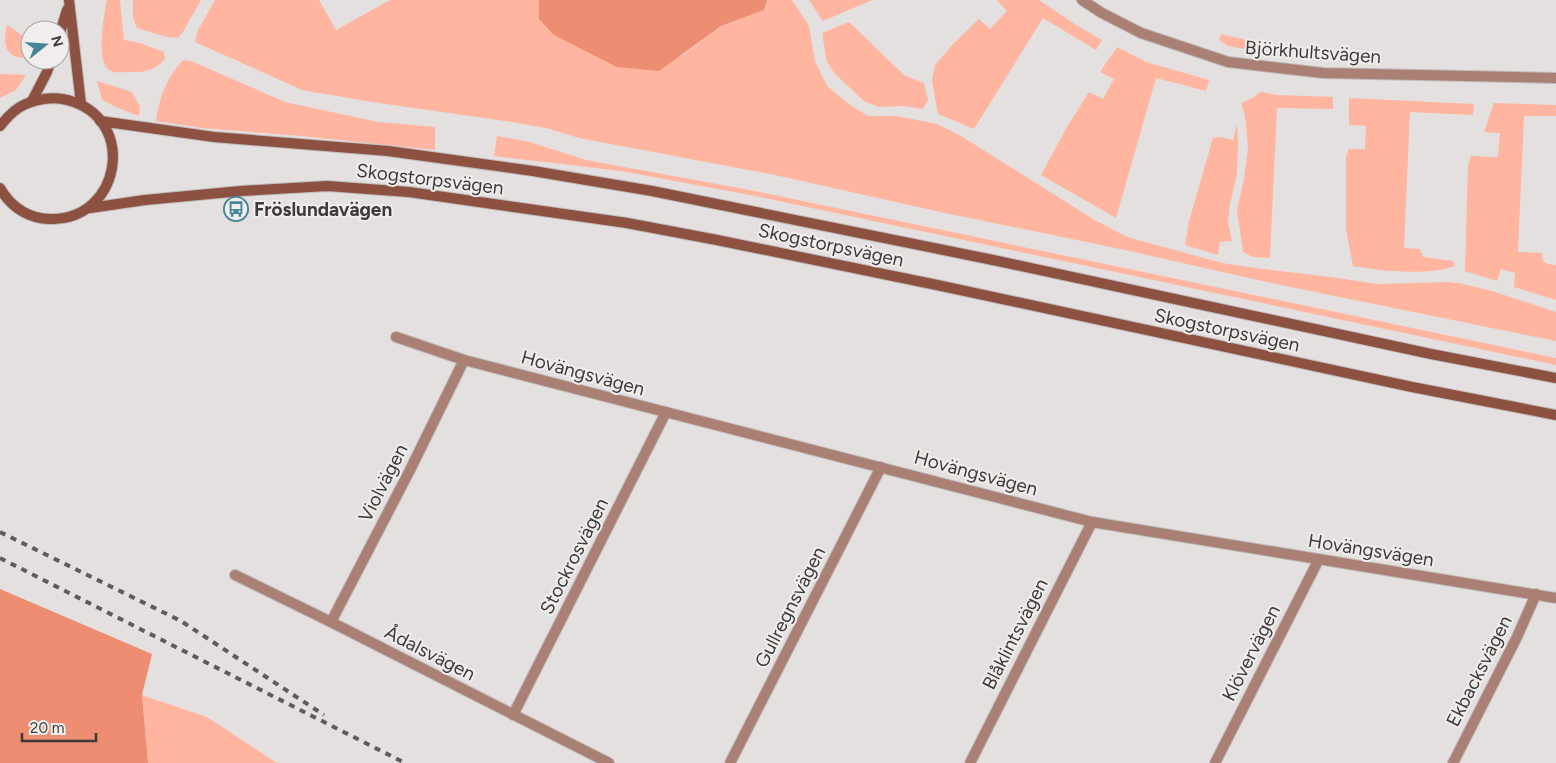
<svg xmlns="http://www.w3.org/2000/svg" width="1556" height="763" font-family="Figtree,sans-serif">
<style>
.green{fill:#ffb5a0}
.forest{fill:#ed8d72}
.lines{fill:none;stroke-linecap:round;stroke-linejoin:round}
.minor-casing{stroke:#bfbcbb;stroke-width:12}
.secondary-casing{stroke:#bfbcbb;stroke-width:12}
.minor{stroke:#aa8074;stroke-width:10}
.secondary{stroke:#8c5140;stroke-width:10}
.rail{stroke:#5d5c5b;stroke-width:4;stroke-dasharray:6 6;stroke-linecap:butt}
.labels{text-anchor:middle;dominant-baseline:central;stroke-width:4;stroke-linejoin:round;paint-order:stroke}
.street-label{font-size:19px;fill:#3c3b3a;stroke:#f1edec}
.poi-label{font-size:19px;font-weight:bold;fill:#3c3b3a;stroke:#f1edec;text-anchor:start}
</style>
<rect width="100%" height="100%" fill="#e4e0df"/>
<g class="green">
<path d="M107,0h13l4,40 16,3 24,9 1,7c-10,12 -20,13 -35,13 -7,0 -17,2 -22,-3 -12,-10 -4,-55 -1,-69z"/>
<polygon points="133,0 201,0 183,32 178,38 166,37 137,28 133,18"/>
<polygon points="215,0 319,0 336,30 390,0 539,0 539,19 681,56 721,26 764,10 767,0 792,0 809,26 815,61 827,86 850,105 868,116 897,116 937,124 961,136 1093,219 1127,237 1222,263 1248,267 1338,278 1377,284 1449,282 1463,284 1492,291 1556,312 1556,341 1271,283 1125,250 945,213 775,175 579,138 546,128 505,121 372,102 302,90 195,42 198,30"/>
<polygon points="809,0 872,0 823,21"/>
<polygon points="997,0 1039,0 1076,25 1102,40 1096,50 1043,18 974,129 938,114 932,81 935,65 953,44 979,19 990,29 1007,11"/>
<polygon points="849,22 904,75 924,83 928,100 923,109 904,106 880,107 865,102 835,74 827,62 822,33"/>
<path d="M7,25c15,10 23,13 23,33 -4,-1 -9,0 -13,-1 -14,-4 -13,-20 -10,-32z"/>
<polygon points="1221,34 1255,42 1250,50 1228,46 1219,40"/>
<polygon points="1117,47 1146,62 1209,80 1206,91 1156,78 1116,218 1041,175 1067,127 1089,92 1103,99 1114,79 1100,72"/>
<path d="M183,60l8,1 94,41 93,20 57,5v23l-134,-14 -99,-8 -46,-7c4,-25 10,-42 27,-61z"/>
<polygon points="0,74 26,75 16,90 0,98"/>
<polygon points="97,81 132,92 140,107 139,116 118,108 102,100"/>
<polygon points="1260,92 1278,95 1333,97 1333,109 1277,108 1270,258 1253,257 1243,252 1237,210 1244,179 1248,148 1245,115 1241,103 1253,98"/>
<path d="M1349,98l125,6 -1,11 -63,-3 -6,136 16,1 3,8 30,4 2,5c-28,10 -73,5 -102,0l-7,-37v-73l3,-7h16l1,-23 -17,-1z"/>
<polygon points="1494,103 1556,105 1556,116 1524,116 1518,252 1542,253 1543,261 1548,264 1556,265 1556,300 1514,287 1515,273 1501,269 1497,281 1465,271 1468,165 1471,156 1498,157 1500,133 1484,132"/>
<polygon points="1237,124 1238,142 1237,174 1230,204 1228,222 1232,241 1220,242 1218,255 1185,245 1189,221 1213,138 1220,137 1233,140"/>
<polygon points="497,136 530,142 586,160 755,191 1556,358 1556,365 750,195 621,171 494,156"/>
<polygon points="142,695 207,717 277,763 148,763"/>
</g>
<g class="forest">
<polygon points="539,0 767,0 764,10 721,26 659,71 617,67 554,35 539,19"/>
<polygon points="0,589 152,654 142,695 148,763 0,763"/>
</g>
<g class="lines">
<defs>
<g id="minor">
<polyline points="1082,0 1102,13 1141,33 1228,62 1323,73 1556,78"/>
<polyline points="396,337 464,360 1092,522 1556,598"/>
<polyline points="235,575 331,622 609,763"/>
<polyline points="331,622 410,470 464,360"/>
<polyline points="513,715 666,412"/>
<polyline points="730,763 881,467"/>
<polyline points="970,763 1092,522"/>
<polyline points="1215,763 1319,559"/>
<polyline points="1453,763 1517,637 1536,594"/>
</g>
<g id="secondary">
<polyline points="69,0 81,104"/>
<polyline points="60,33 67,10"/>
<polyline points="32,101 47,72 51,60"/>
<polyline points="100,121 214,137 388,151 533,171 652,191 993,260 1431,354 1556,378"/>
<path d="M0,126c13,-16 23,-24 44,-27 11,-2 19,-1 30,3 62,22 46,116 -21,117 -22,1 -42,-11 -53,-31"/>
<polyline points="90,208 145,200 241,191 327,186 409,192 627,223 717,240 937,285 1412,387 1556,415"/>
</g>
</defs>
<use href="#minor" class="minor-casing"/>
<use href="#secondary" class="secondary-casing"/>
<use href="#minor" class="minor"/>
<use href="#secondary" class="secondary"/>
<g class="rail">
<polyline points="0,532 181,621 324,715"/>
<polyline points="0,558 405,763"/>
</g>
</g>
<defs>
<symbol id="bus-ring" viewBox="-11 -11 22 22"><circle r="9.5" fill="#f1edec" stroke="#448698" stroke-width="1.5"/><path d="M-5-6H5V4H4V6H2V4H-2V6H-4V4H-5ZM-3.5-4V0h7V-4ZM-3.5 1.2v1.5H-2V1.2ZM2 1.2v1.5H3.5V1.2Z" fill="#448698"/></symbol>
</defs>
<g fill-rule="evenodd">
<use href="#bus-ring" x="222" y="195" width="28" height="28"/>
</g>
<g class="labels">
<g class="street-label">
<text transform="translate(1313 52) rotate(4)">Björkhultsvägen</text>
<text transform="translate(430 179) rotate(7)">Skogstorpsvägen</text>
<text transform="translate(831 245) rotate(12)">Skogstorpsvägen</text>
<text transform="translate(1227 330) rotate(12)">Skogstorpsvägen</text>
<text transform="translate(583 373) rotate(15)">Hovängsvägen</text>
<text transform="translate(976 473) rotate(15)">Hovängsvägen</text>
<text transform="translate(383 483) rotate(-63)">Violvägen</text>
<text transform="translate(1371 550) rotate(9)">Hovängsvägen</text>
<text transform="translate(574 556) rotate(-63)">Stockrosvägen</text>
<text transform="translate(790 607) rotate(-63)">Gullregnsvägen</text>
<text transform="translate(1015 634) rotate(-63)">Blåklintsvägen</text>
<text transform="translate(430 653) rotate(27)">Ådalsvägen</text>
<text transform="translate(1251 653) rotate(-63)">Klövervägen</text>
<text transform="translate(1479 671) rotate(-63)">Ekbacksvägen</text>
</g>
<g class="poi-label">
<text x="254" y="209">Fröslundavägen</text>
</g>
</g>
<g transform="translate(45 45) rotate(73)"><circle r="24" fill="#f1edec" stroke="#a9a6a5"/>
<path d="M0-4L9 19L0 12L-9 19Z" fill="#448698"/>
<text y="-8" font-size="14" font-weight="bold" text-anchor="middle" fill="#3c3b3a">N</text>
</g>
<path d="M22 733v8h74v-8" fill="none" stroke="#3c3b3a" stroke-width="2.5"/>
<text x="30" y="733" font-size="15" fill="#3c3b3a" stroke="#f1edec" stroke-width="4" paint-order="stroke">20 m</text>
</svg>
